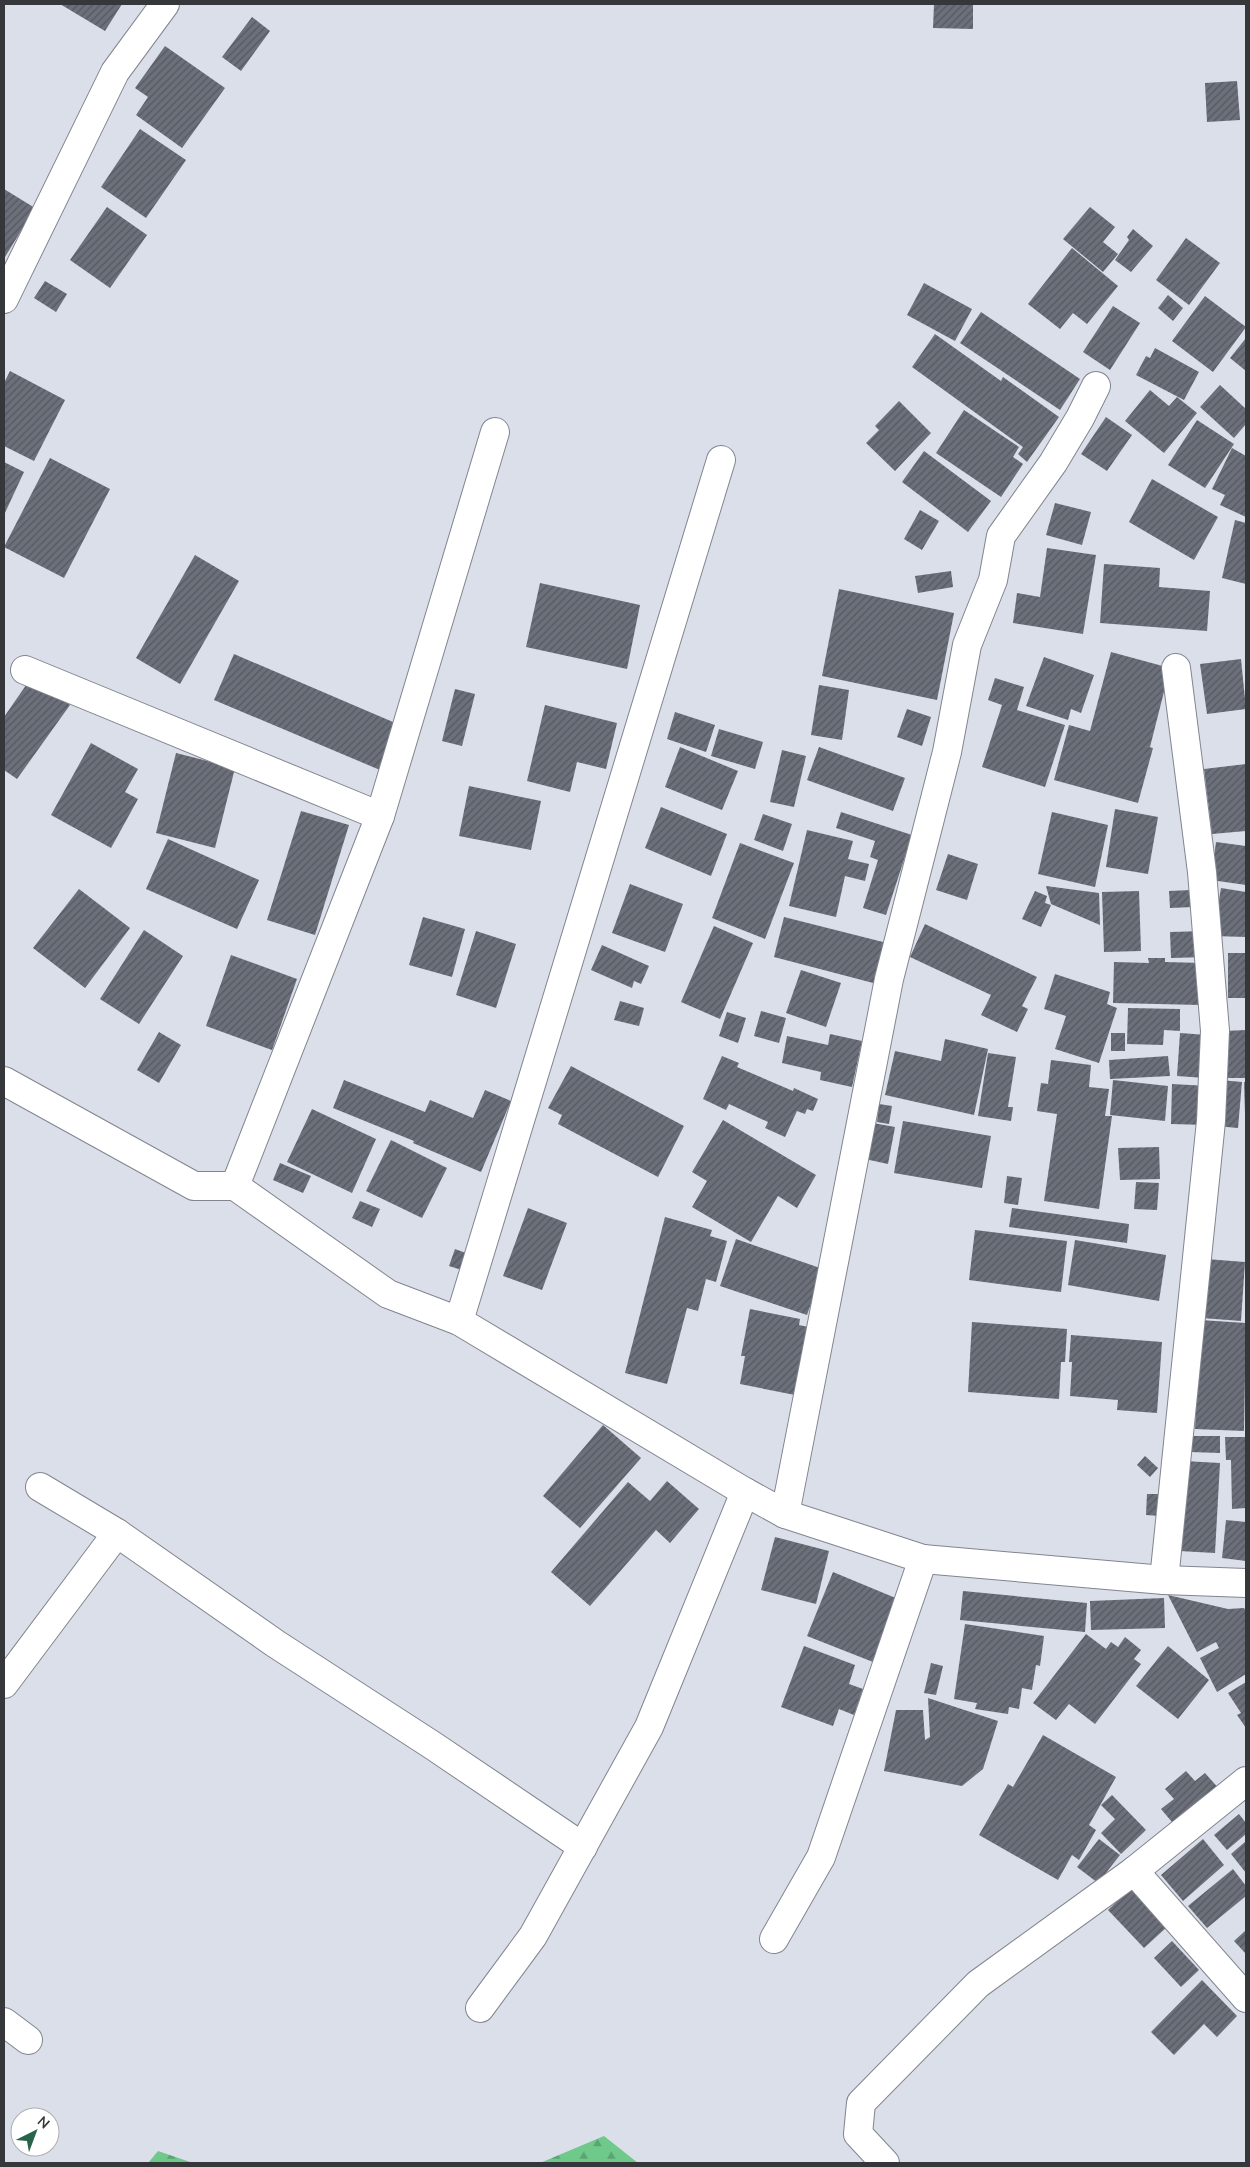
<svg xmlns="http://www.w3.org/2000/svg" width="1250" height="2167" font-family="'Nunito Sans',sans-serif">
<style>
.forest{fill:url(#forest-firs)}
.building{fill:url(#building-hatch)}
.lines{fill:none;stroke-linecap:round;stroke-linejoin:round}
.minor-casing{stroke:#81858f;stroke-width:30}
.minor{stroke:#fff;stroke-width:28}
</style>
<defs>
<pattern id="forest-firs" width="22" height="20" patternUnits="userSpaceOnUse" patternTransform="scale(1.25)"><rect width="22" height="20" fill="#6fc98b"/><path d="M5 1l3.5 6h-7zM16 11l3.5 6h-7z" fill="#5ca473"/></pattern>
<pattern id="building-hatch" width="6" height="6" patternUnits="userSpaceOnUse" patternTransform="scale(1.25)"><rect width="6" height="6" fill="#6c707a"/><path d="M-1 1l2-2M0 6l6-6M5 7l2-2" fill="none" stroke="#555860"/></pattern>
</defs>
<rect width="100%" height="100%" fill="#dbdfea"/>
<g class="forest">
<polygon points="604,2136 638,2163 540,2163"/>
<polygon points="158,2151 193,2163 148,2163"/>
</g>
<g class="building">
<polygon points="60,4 122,4 105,31"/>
<polygon points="934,4 973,4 973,29 933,28"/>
<polygon points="252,17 270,31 241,71 222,57"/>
<polygon points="165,46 225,88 182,148 136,115 148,97 135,88"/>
<polygon points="1237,81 1240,120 1207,122 1205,83"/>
<polygon points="140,129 186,160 146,218 101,187"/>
<polygon points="4,189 35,208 5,257 4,256"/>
<polygon points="107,207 147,235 110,288 70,260"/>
<polygon points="1090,207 1115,227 1103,242 1118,254 1103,272 1063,239"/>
<polygon points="1133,229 1153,246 1131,272 1115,260 1129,240 1127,237"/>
<polygon points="1186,238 1220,263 1189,305 1156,280"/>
<polygon points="1072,248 1118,286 1087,324 1073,313 1060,329 1028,304"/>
<polygon points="45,281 67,294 56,312 34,298"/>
<polygon points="924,283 972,309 955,341 907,315"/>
<polygon points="1168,295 1183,308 1173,321 1158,308"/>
<polygon points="1205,296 1246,327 1213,372 1172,341"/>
<polygon points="1113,306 1140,323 1110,370 1083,352"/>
<polygon points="981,312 1080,379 1060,410 960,343"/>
<polygon points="935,334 1001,381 1003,377 1059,417 1027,462 1018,454 1023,447 912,367"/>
<polygon points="1246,338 1246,371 1230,358"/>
<polygon points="1155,348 1199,372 1184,400 1136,375 1146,356 1150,358"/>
<polygon points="10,371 65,400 34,461 4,446 4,383"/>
<polygon points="1220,385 1246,409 1246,424 1234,438 1200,407"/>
<polygon points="1150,390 1169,406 1177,397 1197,413 1164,453 1125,421"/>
<polygon points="899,401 931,433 895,471 866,443 879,430 875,426"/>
<polygon points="964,410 1019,447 1013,457 1023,464 1001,497 936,453"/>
<polygon points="1106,417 1132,435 1107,471 1081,454"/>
<polygon points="1197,420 1234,444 1205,488 1168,465"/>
<polygon points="1232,448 1246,456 1246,517 1220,505 1225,495 1212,489"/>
<polygon points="924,451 991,501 968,532 902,482"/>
<polygon points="50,458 110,489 64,578 4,547"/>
<polygon points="4,462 24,472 4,515"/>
<polygon points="1152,479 1218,517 1194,560 1129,522"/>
<polygon points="1055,503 1091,512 1082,545 1046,535"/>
<polygon points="920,510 939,521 922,550 904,539"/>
<polygon points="1235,520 1246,523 1246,584 1222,578"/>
<polygon points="1047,548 1096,555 1083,634 1013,623 1017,593 1040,597"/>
<polygon points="195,555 239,581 180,684 136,658"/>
<polygon points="1104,564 1160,568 1159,587 1210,591 1207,631 1100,623"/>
<polygon points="951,571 953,587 918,593 915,576"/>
<polygon points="540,583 640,605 627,669 526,647"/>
<polygon points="839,589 954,613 937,700 822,676"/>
<polygon points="1111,652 1170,668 1150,747 1145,746 1153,748 1138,803 1054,780 1069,725 1090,731"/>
<polygon points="234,654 400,725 380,770 214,700"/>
<polygon points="1044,657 1094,675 1081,713 1071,709 1068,720 1026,706"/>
<polygon points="1241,659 1246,709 1207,714 1200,664"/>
<polygon points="31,678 70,705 17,779 4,770 4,717"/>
<polygon points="995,678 1024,687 1017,710 1065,725 1045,787 982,767 1002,705 988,700"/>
<polygon points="819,685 849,690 842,740 811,735"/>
<polygon points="455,689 475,694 462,746 442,741"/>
<polygon points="545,705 617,723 606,769 577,762 570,792 527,781"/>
<polygon points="907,709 931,717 922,746 897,737"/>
<polygon points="675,712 715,725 706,752 667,739"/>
<polygon points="719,729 763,742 755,769 711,756"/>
<polygon points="91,743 138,769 125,792 138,799 111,848 51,815"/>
<polygon points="680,747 738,771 722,810 665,787"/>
<polygon points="819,747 905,778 893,811 807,780"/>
<polygon points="782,750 806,756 794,807 770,802"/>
<polygon points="176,753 235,768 215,848 156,833"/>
<polygon points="1246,764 1246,831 1212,834 1204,769"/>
<polygon points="469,786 541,801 531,850 459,836"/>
<polygon points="661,807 727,834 711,876 645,848"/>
<polygon points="1115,809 1158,817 1148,874 1106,867"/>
<polygon points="301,811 349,825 315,935 267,920"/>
<polygon points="841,812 912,835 886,915 863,908 878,860 870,857 875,841 836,828"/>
<polygon points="1052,812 1108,825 1095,887 1038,874"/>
<polygon points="763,814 792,824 783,851 754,840"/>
<polygon points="807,830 853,841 848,859 869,864 865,881 845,876 836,917 789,906"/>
<polygon points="168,839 259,880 237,929 146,889"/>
<polygon points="1216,842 1246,846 1246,885 1211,880"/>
<polygon points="740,843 794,863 765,939 712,918"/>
<polygon points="948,854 978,864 967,900 936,890"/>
<polygon points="630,884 683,904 665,952 612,933"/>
<polygon points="1046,886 1099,893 1100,925 1051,904"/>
<polygon points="1221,888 1246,892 1246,937 1213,936"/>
<polygon points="79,889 130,928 85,988 33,948"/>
<polygon points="1192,890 1193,907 1170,908 1169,891"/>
<polygon points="1035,891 1047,896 1045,903 1051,905 1041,927 1022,919"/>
<polygon points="1139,891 1141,951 1104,952 1102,892"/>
<polygon points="423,917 465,929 452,977 409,965"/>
<polygon points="784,917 887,943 877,984 774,957"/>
<polygon points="925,924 1037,977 1022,1006 1028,1009 1017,1032 981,1015 991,995 910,957"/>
<polygon points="714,926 753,943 720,1019 681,1002"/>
<polygon points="144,930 183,956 139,1024 100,999"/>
<polygon points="476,931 516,944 496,1008 456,995"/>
<polygon points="1206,931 1207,957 1171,958 1170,932"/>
<polygon points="602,945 649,966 641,984 634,981 632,988 591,970"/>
<rect x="1228" y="953" width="18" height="45"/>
<polygon points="231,955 297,979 272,1050 206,1026"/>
<polygon points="1148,958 1165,958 1165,962 1202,963 1201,1005 1113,1003 1114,962 1149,963"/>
<polygon points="801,970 841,983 826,1027 786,1013"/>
<polygon points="1055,974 1110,992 1107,1004 1117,1008 1099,1063 1055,1049 1066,1016 1044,1009"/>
<polygon points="620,1001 644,1008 639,1026 614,1020"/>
<polygon points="1128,1008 1180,1009 1180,1031 1164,1030 1163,1045 1127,1044"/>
<polygon points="761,1011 786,1018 779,1043 754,1036"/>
<polygon points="727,1012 746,1018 738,1043 719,1036"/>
<polygon points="1246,1030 1246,1078 1226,1078 1224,1031"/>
<polygon points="159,1032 181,1045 159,1083 137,1070"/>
<rect x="1111" y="1033" width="14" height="18"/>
<polygon points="1180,1033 1207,1035 1205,1078 1177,1076"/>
<polygon points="830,1034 862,1041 852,1087 820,1080 821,1072 782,1063 787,1036 828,1045"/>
<polygon points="945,1039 988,1049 974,1115 885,1095 895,1051 941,1061"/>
<polygon points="988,1053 1016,1057 1008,1107 1013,1107 1011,1121 978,1116"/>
<polygon points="722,1056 739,1063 737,1067 793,1091 794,1088 818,1099 813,1111 807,1109 805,1114 797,1111 785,1137 765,1128 768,1122 729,1104 726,1110 703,1099"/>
<polygon points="1168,1056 1170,1076 1110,1079 1109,1060"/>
<polygon points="1051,1060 1091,1065 1089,1087 1109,1089 1105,1116 1112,1116 1099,1209 1044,1201 1057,1114 1037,1111 1041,1083 1048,1084"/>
<polygon points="571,1066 684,1126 658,1177 558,1124 562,1115 548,1108"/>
<polygon points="344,1080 425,1112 430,1100 473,1118 485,1090 511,1101 481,1172 413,1143 414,1141 333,1108"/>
<polygon points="1113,1080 1168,1086 1165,1121 1110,1115"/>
<polygon points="1220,1080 1242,1082 1238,1128 1216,1126"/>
<polygon points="1244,1082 1246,1082 1246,1114 1245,1114"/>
<polygon points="1172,1084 1208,1086 1207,1125 1171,1124"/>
<polygon points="879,1104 892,1106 889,1124 877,1122"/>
<polygon points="312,1109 376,1139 352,1193 287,1162"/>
<polygon points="723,1120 816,1175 797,1208 778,1196 751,1242 692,1207 707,1181 692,1172"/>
<polygon points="903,1121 991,1136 982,1188 894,1173"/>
<polygon points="873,1123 895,1127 888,1164 865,1159"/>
<polygon points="391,1140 447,1168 422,1218 366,1191"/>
<polygon points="1159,1147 1160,1179 1120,1180 1118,1148"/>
<polygon points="280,1163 311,1176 303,1193 273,1180"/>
<polygon points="1007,1176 1022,1178 1018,1205 1004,1203"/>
<polygon points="1136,1182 1159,1183 1157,1210 1134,1209"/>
<polygon points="360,1201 380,1209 372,1227 352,1218"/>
<polygon points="528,1208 567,1223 542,1290 503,1276"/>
<polygon points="1012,1208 1129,1224 1127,1243 1009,1227"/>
<polygon points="665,1217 712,1230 710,1236 727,1241 716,1282 706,1279 698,1311 687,1308 667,1384 625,1373"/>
<polygon points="975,1230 1067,1241 1061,1292 969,1280"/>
<polygon points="736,1239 823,1269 807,1315 720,1286"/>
<polygon points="1075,1240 1166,1255 1159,1301 1068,1285"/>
<polygon points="455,1249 474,1256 468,1272 449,1266"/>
<polygon points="1206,1259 1245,1262 1241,1321 1202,1318"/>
<polygon points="750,1309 800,1319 799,1325 813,1328 800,1396 740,1384 745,1356 741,1356"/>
<polygon points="1200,1320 1246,1323 1244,1431 1195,1429"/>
<polygon points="972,1322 1067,1329 1065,1362 1061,1362 1059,1399 968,1392"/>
<polygon points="1071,1335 1162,1342 1157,1413 1117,1410 1118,1400 1070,1396 1072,1362 1069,1362"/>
<polygon points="603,1425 641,1458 580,1528 543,1496"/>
<polygon points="1190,1436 1220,1436 1220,1453 1190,1452"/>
<polygon points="1225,1437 1246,1437 1246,1508 1232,1509 1231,1460 1226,1460"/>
<polygon points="1145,1456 1158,1468 1150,1477 1137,1465"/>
<polygon points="1184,1461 1220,1463 1215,1553 1179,1551"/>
<polygon points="667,1481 699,1509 670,1543 656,1530 590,1606 551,1572 628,1482 650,1501"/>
<polygon points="1147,1494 1162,1494 1160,1516 1146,1515"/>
<polygon points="1226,1520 1246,1522 1246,1561 1222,1558"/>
<polygon points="775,1537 829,1551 816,1604 761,1590"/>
<polygon points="833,1572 898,1599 873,1662 807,1636"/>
<polygon points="963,1591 1087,1603 1085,1632 960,1620"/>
<polygon points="1168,1595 1228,1609 1244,1608 1246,1611 1246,1674 1217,1692 1200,1658 1219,1648 1216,1642 1197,1652"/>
<polygon points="1164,1598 1165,1628 1091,1630 1090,1601"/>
<polygon points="965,1624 1044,1636 1040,1666 1036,1665 1032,1690 1022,1688 1019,1709 1009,1707 1008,1714 975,1709 977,1703 954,1699"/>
<polygon points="1086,1634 1106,1649 1111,1642 1118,1647 1125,1637 1141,1650 1134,1659 1141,1664 1095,1724 1069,1704 1056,1720 1033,1703"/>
<polygon points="804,1646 855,1665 849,1684 863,1689 854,1715 839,1709 833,1726 781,1707"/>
<polygon points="1168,1646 1209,1680 1178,1719 1136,1686"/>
<polygon points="931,1663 943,1666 936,1695 924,1693"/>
<polygon points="1246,1682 1246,1728 1237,1715 1241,1713 1228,1693"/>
<polygon points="928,1698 998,1721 983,1769 962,1786 884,1771 896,1710 923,1710 925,1740 930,1737"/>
<polygon points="1043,1735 1116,1777 1089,1825 1096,1830 1079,1860 1072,1855 1058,1880 979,1835 1008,1784 1013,1787"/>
<polygon points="1186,1771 1195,1781 1205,1773 1221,1791 1177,1828 1161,1809 1174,1799 1165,1789"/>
<polygon points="1112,1795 1146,1830 1121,1854 1101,1833 1115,1819 1101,1805"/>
<polygon points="1239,1814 1246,1823 1246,1834 1227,1850 1214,1835"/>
<polygon points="1099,1839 1120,1855 1098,1883 1077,1867"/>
<polygon points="1203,1839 1224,1865 1183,1901 1161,1875"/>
<polygon points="1246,1841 1246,1873 1231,1854"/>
<polygon points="1233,1869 1246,1886 1246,1896 1207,1928 1188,1906"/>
<polygon points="1131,1888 1168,1926 1144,1948 1108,1910"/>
<polygon points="1246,1930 1246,1954 1234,1941"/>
<polygon points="1172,1941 1199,1970 1181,1987 1154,1958"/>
<polygon points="1202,1980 1237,2016 1217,2037 1204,2024 1174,2055 1151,2032"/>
</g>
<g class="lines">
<defs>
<g id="minor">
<polyline points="4,299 115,72 165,4"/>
<polyline points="25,670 380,816"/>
<polyline points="4,1081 194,1186 235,1186 388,1294 459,1321 745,1492 785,1514 923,1559 1164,1580 1246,1583"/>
<polyline points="235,1186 380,816 495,432"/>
<polyline points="459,1321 721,460"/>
<polyline points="40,1487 117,1533 276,1644 432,1745 583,1847"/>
<polyline points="785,1514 889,979 947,752 967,645 993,580 1001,536 1053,463 1080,418 1096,386"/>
<polyline points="1164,1580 1211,1121 1215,1031 1202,872 1176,668"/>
<polyline points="4,1684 117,1533"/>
<polyline points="1134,1871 1246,1998"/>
<polyline points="774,1939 821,1857 923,1559"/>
<polyline points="480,2008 533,1936 649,1727 745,1492"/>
<polyline points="4,2022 28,2040"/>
<polyline points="885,2163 858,2134 861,2103 978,1984 1134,1871 1246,1781"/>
</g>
</defs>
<use href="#minor" class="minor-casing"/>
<use href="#minor" class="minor"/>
</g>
<rect width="1250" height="2167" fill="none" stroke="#35373b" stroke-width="10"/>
<g transform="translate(35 2132) rotate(42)"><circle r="24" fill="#ffffff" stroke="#aeafb1"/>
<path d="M0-4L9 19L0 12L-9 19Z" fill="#28634c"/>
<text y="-8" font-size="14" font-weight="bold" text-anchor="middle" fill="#35373b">N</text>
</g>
</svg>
